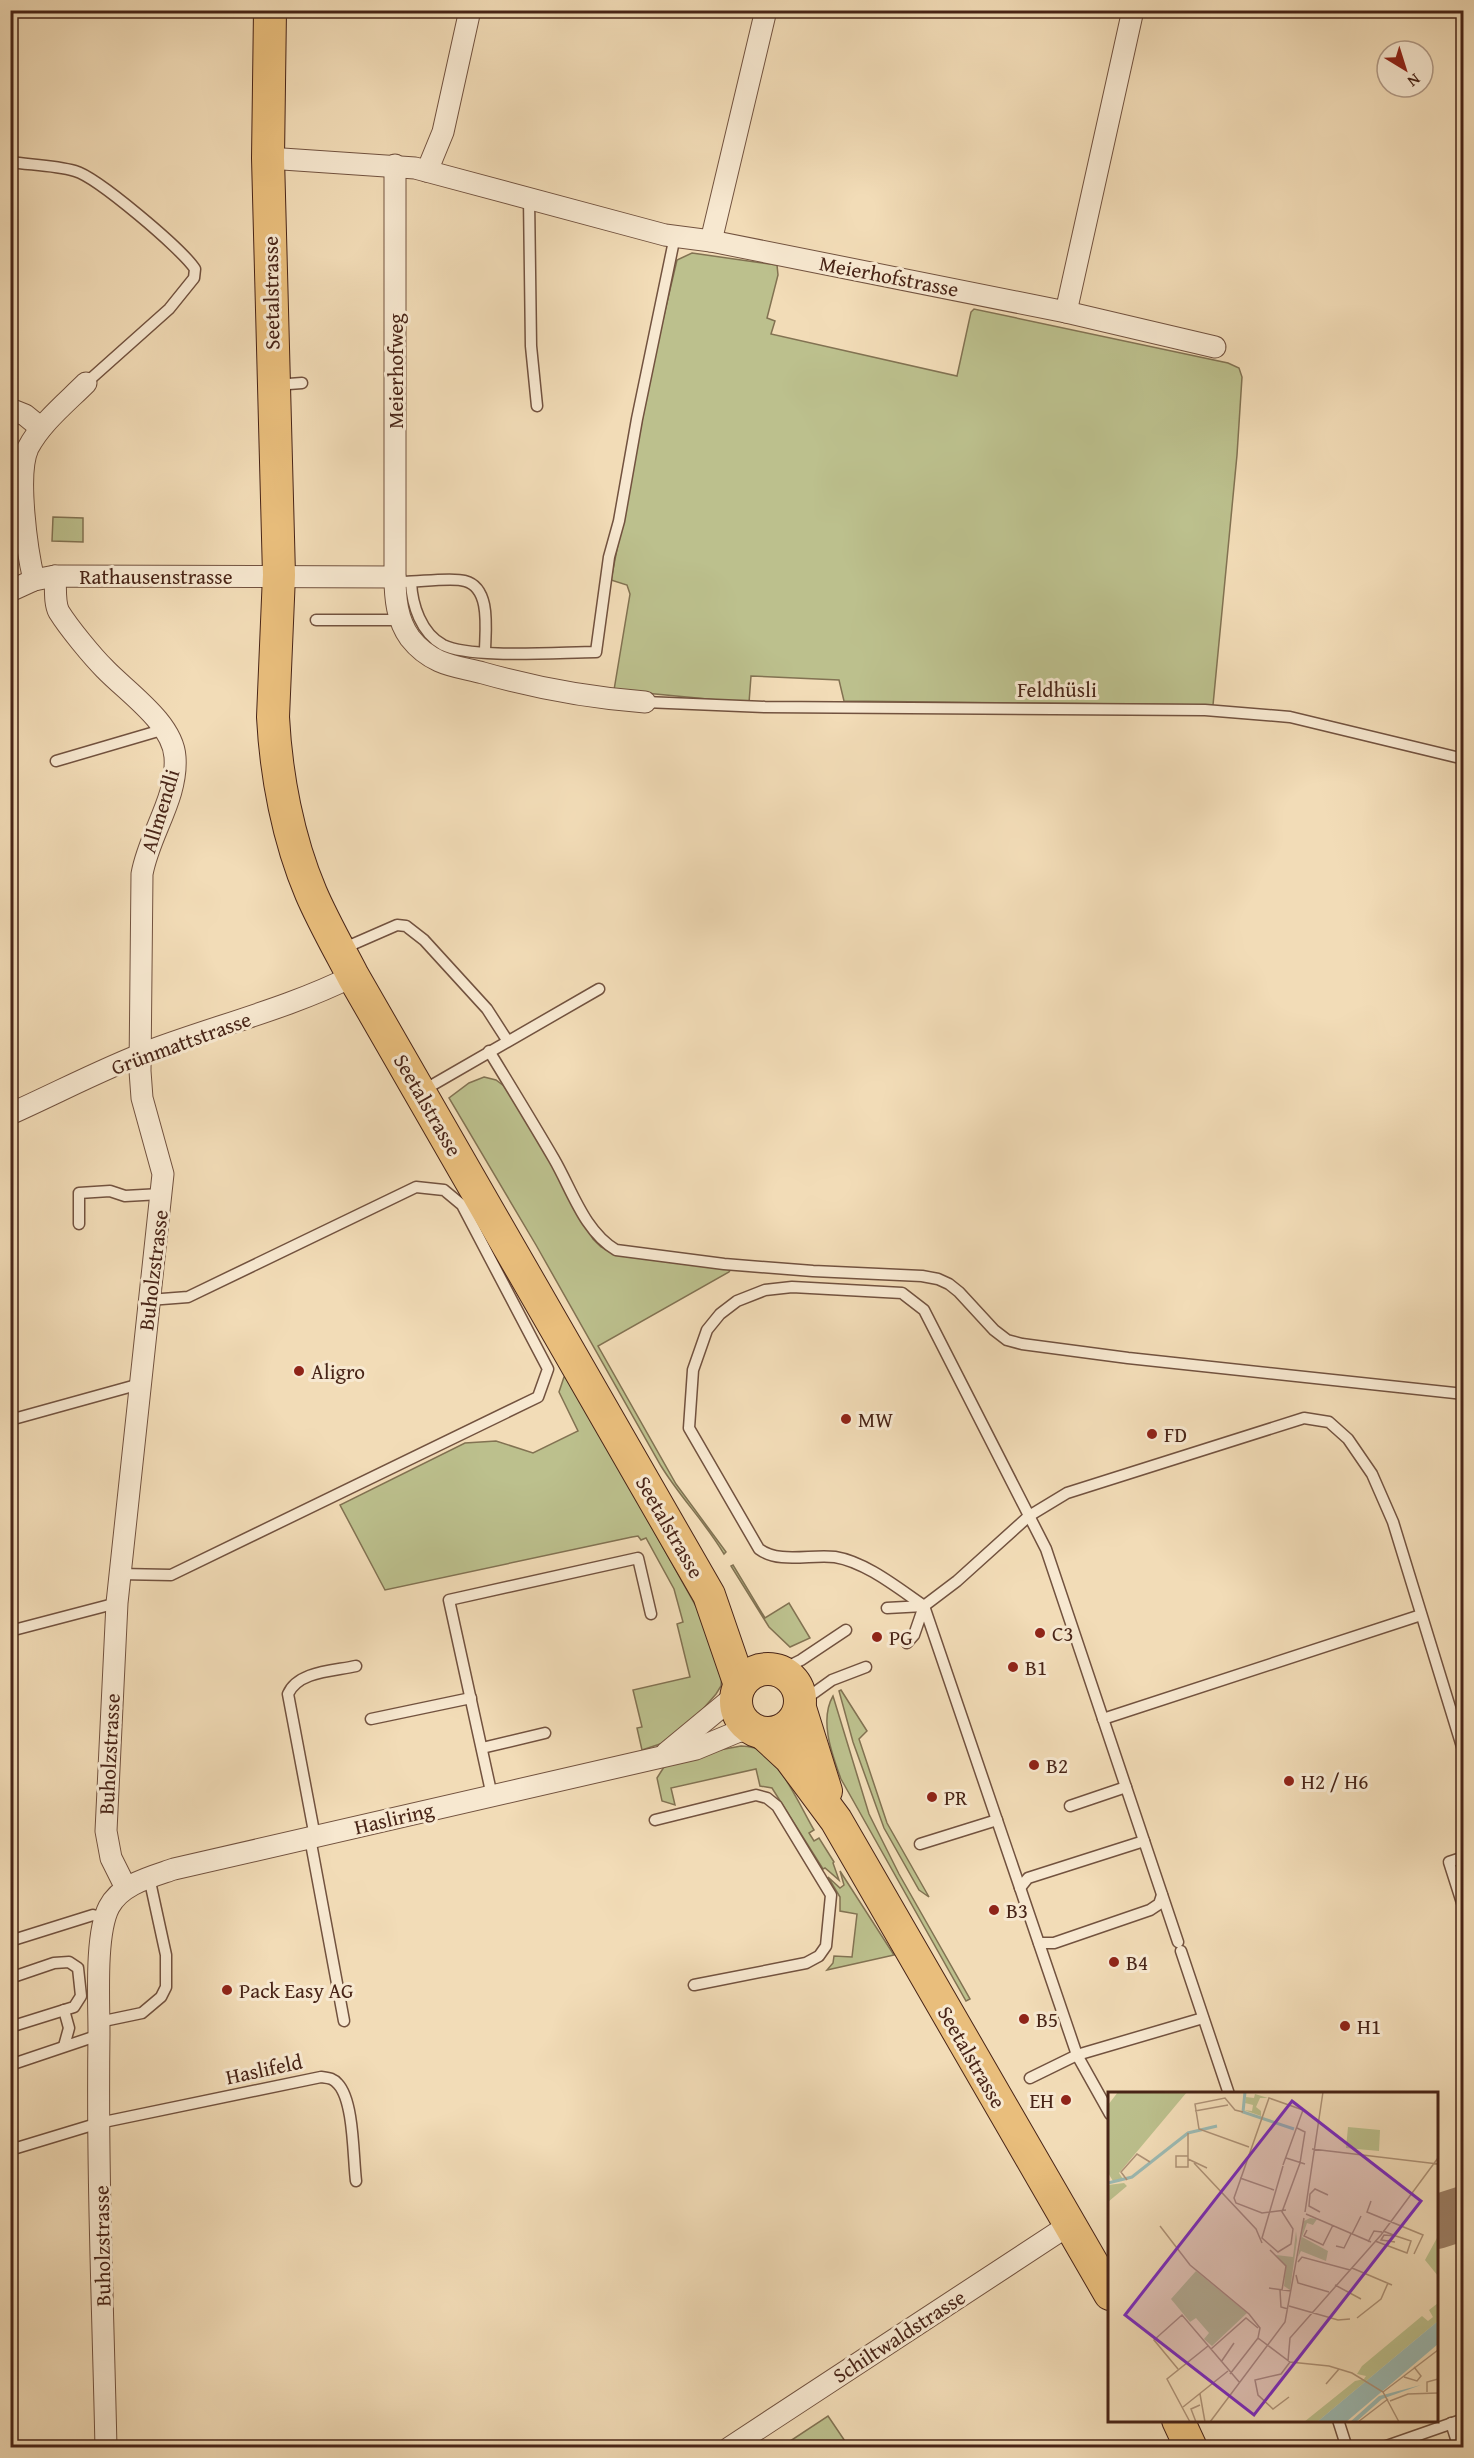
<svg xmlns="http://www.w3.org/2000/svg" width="1474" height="2458" font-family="'Gentium Book Plus',serif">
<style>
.green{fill:#bcc08d;stroke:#827252;stroke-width:1.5}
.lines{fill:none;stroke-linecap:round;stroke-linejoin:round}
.taxiway{stroke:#9d8067;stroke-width:54}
.lane-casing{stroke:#72523f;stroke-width:13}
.street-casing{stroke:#72523f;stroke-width:23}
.primary-casing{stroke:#482417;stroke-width:34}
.lane{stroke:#f7e8d0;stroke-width:10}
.street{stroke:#f7e8d0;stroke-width:21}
.primary{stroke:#e9be7c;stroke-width:32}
.poi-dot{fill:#8f2418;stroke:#f7e8d0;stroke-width:2}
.labels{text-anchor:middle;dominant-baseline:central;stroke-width:6;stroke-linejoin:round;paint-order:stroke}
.street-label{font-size:21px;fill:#482417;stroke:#f7e8d0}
.poi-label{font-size:21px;fill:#482417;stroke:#f7e8d0;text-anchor:start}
.inset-river{fill:none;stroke:#9cbab3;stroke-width:3}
.inset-road{fill:none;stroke:#ae9277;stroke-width:1.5}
.view{fill:#7b2cbf;fill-opacity:0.15;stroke:#7b2cbf;stroke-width:3}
.inset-edge{fill:none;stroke:#482417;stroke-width:3}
</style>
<rect width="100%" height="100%" fill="#f2dcb7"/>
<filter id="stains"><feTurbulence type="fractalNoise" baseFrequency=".00333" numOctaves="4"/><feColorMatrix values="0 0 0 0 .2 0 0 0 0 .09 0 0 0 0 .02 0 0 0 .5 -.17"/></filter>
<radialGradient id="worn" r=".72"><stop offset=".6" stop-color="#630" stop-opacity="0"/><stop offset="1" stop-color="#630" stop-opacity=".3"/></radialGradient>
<g class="green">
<polygon points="692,253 777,265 778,275 767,318 775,321 771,334 957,376 971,312 974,309 1228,363 1239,368 1242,377 1237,455 1213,705 844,701 839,680 751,676 749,703 614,690 630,594 627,585 611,580 656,349 677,260"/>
<polygon points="53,517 83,518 83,542 52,541"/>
<path d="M484,1077l12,3 8,6 16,22 73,131 8,8 13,6 117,16 -2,3 -131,74 78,138 50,68 -2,2c-19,-32 -44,-57 -63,-88l-125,-221 -87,-147 20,-15z"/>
<polygon points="567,1375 703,1619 722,1675 721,1686 716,1694 696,1717 663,1743 642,1750 637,1728 642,1727 633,1690 690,1677 677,1624 683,1622 674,1589 646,1538 641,1540 638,1536 632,1537 385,1590 340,1505 465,1443 496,1441 533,1453 578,1431 559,1392 564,1377"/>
<polygon points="733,1565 765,1618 789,1603 810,1638 790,1647 769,1627 731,1566"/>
<polygon points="841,1690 867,1731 859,1739 887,1823 929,1897 919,1890 884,1828 853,1742 839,1691"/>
<path d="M833,1696l36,118 30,60 71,125 -4,2 -125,-222c-9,-25 -22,-59 -8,-83z"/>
<path d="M741,1746c4,0 10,1 14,2 24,9 46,60 59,82l-5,3 5,8 5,-3 15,24 -1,1 6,17 -14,-12 -2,1 -51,-81 -12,-2 -4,-17 -85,19 4,17 -13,-4 -5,-23 7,-11 50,-16z"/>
<polygon points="840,1871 894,1955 827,1970 833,1963 834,1956 852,1957 857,1914 840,1911 840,1897 828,1877 840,1888 844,1885"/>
<polygon points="828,2416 849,2447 781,2447"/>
</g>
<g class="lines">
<polyline class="taxiway" points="1436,2222 1464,2213"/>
<defs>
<g id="lane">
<path d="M10,162c21,3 44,3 65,9 22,6 107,78 120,98l-1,9 -25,31 -83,74"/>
<polyline points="529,198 531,346 537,406"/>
<polyline points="275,385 302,383"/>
<path d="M404,582c16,0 48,-5 61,-1 27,7 20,51 20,71"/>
<path d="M411,582c1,23 10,51 32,63 28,14 118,7 153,7l13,-95 10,-36 18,-102 38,-183"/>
<polyline points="316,620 400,620"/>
<polyline points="645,702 765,707 1205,710 1290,717 1464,759"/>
<polyline points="56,761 165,729"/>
<polyline points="342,949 397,925 406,926 424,940 487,1009 507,1040"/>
<path d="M489,1051c22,36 44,72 65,108 18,31 30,72 62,91l108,14 89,7 109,5 16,3 11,5 10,8 35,38 13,10 15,4 106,14 336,36"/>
<polyline points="422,1091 599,989"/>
<polyline points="79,1224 79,1193 110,1191 125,1196 161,1194"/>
<polyline points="10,1420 140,1384"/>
<polyline points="120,1574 171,1575 538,1397 548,1369 462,1205 444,1190 416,1187 188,1297 149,1300"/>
<polyline points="887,1608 924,1606 957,1581 1029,1516 1067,1493 1304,1418 1329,1422 1348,1439 1372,1474 1393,1522 1464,1753"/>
<polyline points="10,1631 117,1603"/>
<polyline points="907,1643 914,1635 924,1606"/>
<polyline points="779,1671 801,1660 846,1630"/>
<polyline points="800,1703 832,1680 866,1667"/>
<polyline points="371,1719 471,1698"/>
<polyline points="1103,1719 1421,1615"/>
<polyline points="482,1748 545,1733"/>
<polyline points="492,1796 449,1600 638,1558 651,1614"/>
<polyline points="1070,1806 1126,1787"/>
<polyline points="655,1820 756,1795 767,1798 777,1806 831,1895 826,1946 819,1956 806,1963 694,1985"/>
<path d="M315,1837l-27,-143c10,-23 46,-23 68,-28"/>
<polyline points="310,1838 344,2021"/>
<polyline points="920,1844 997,1820"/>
<polyline points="1464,1857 1449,1862 1464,1909"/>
<polyline points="1020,1888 1028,1878 1144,1841"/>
<polyline points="10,1941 93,1915 105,1918"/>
<polyline points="1039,1943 1054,1943 1150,1910 1159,1904 1162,1895"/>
<polyline points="1181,1951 1229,2094"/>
<polyline points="10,1978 54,1963 69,1962 78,1968 81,1996 74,2007 10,2027"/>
<polyline points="64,2010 69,2028 64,2046"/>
<polyline points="99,2022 142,2013 161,1997 166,1987 166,1955 149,1877"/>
<polyline points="10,2065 99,2035"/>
<polyline points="1030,2078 1077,2055 1203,2018"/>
<path d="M1110,2114l-33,-59 -153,-449c-25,-17 -58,-44 -89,-49 -24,-3 -56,7 -76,-8l-70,-121 4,-58 14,-40 13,-16 17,-13 28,-11 27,-3 110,6 22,17 122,239 132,393"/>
<path d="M10,2150l89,-27 222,-46c8,1 12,1 17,7 16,17 15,73 18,97"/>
<polyline points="1338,2420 1347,2448"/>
<polyline points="1451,2423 1459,2448"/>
<polyline points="1381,2448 1464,2419"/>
</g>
<g id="street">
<polyline points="268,158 415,168 665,235 711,241 1066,312 1133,10"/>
<polyline points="427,171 443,132 470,10"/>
<polyline points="711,241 766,10"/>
<polyline points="1066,312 1215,347"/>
<polyline points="10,409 25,415 41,428"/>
<path d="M55,576c1,10 -1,27 4,36 10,16 33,44 46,57 22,23 68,54 70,88 3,41 -26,77 -33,117l-2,197 2,27 21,76 -46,429 -11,228 5,27 15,30"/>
<polyline points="395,577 395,165"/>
<path d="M34,580c-7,-29 -18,-106 -6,-132 13,-25 38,-45 58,-65"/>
<path d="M10,591l24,-11 21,-4 340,1c0,21 2,43 15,61 7,9 18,18 29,23 13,6 29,8 44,12 53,15 107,25 162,29"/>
<path d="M10,1114c47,-21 94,-46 142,-64 67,-25 137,-42 201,-74"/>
<polyline points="666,1753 736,1695"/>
<path d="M106,2448c-3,-138 -9,-277 -7,-415 0,-32 -4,-99 10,-126 12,-23 42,-30 65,-38l522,-120 41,-17 14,-3"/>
<polyline points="729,2448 1069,2225"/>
</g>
<g id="primary">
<path d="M270,10l-2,148 11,417 -6,142c3,58 15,122 38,176 12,28 28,56 42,83l356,619 31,90"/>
<circle cx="768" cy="1701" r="32"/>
<polyline points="800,1708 826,1791"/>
<polyline points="763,1733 790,1758 836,1820 1110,2294"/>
<polyline points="1178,2420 1191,2448"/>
</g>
</defs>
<use href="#lane" class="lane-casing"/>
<use href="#street" class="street-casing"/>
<use href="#primary" class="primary-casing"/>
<use href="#lane" class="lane"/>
<use href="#street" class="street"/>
<use href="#primary" class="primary"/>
</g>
<g class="poi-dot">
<circle cx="299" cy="1371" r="6"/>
<circle cx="846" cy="1419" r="6"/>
<circle cx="1152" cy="1434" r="6"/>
<circle cx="1040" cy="1633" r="6"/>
<circle cx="877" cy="1637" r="6"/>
<circle cx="1013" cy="1667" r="6"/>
<circle cx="1034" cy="1765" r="6"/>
<circle cx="1289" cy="1781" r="6"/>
<circle cx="932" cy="1797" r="6"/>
<circle cx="994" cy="1910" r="6"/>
<circle cx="1114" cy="1962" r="6"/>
<circle cx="227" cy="1990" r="6"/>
<circle cx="1024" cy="2019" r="6"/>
<circle cx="1345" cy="2026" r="6"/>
<circle cx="1066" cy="2100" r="6"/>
</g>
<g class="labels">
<g class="street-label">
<text transform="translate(889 276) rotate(11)">Meierhofstrasse</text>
<text transform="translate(271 293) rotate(-91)">Seetalstrasse</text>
<text transform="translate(395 371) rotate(-90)">Meierhofweg</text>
<text x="156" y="576">Rathausenstrasse</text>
<text x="1057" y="689">Feldhüsli</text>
<text transform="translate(160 811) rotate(-73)">Allmendli</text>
<text transform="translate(181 1043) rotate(-20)">Grünmattstrasse</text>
<text transform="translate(428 1105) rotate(60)">Seetalstrasse</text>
<text transform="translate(153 1270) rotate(-83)">Buholzstrasse</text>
<text transform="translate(670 1527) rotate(60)">Seetalstrasse</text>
<text transform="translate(109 1754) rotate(-87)">Buholzstrasse</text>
<text transform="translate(394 1818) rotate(-13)">Hasliring</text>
<text transform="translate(972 2057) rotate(60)">Seetalstrasse</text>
<text transform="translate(264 2069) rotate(-12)">Haslifeld</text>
<text transform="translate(102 2246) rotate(-91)">Buholzstrasse</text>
<text transform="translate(899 2336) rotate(-33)">Schiltwaldstrasse</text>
</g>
<g class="poi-label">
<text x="311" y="1371">Aligro</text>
<text x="858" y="1419">MW</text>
<text x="1164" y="1434">FD</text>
<text x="1052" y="1633">C3</text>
<text x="889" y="1637">PG</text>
<text x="1025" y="1667">B1</text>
<text x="1046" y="1765">B2</text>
<text x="1301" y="1781">H2 / H6</text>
<text x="944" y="1797">PR</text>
<text x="1006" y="1910">B3</text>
<text x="1126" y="1962">B4</text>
<text x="239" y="1990">Pack Easy AG</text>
<text x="1036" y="2019">B5</text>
<text x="1357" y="2026">H1</text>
<text x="1054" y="2100" text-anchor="end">EH</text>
</g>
</g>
<g transform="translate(1108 2092)">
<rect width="330" height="330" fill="#f2dcb7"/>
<path d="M10,0h69l-68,81 4,6 -10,2 -5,-8v-68zM147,2l13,4h-8l-4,9 5,4v5l-17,-6 8,1 1,-6 -8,-2 1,-6 8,1zM240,35l32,3 -1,21 -33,-3zM16,91l3,3 -19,16v-17zM202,126l7,1 -4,6 -6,-2 -5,14 26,14 -2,10 -25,-10 -3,6 6,-36zM188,139l1,9 -7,50 -6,-4 2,-19 -10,-12 17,2zM330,144v40l-13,-16zM88,179l51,42 -35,33 -8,-7 5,-6 -13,-15 -6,4 -19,-23zM330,211v18l-121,101h-13l51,-41 9,-2 2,-3 -9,-2 5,-8 60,-50 6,5 5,-4 -4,-7z" fill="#bcc08d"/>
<path d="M330,229v23l-92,78h-29zM313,293l-39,14 -26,23h-6l29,-26z" fill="#9cbab3"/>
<path class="inset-river" d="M137,0l-2,20 51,17M0,91l24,-6 56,-44 29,-7"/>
<path class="inset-road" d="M87,19l33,-6M135,20l-8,-2 -10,-12 -30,6 4,25 50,18M80,41v34h-12v-11h12M204,57l126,15M178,66l19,6M80,67l19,9M86,71l62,66 6,14M175,73l20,-55 -34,-12 -35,100 2,5 26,10 24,-3M175,74l-21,72 16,14 13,-8 2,-15 -11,-17 18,-49 5,-31 -8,-4M132,86l34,12M19,88l-6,-8 16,-18 13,8M263,109l-4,11 56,23 -9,19M197,120l18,-120M212,120l-11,-6 1,-12 5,-5 13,6M198,122l65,28M52,134l30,39 59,49 11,14 -2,10 32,24 39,4 23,7 31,19 16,30M199,138l-3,6 19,9 10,-20M275,139l13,5 -12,-1 -3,5 14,2M244,142l9,-18M267,149l32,12 4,-12 -15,-5M260,150l6,-11 8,1M228,154l8,2 7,-14M162,158l16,16 -4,24M190,170l4,-5 48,13M244,176l40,17M188,183l2,8 31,9M227,193l26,14M161,196l22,3M172,198l1,17 7,2M181,214l49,14 12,-1M249,226l24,-19 7,-16M103,257l35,-31 12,10M180,269l2,-23 91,-103 57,-77M113,270l13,-19M70,277l-24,-29 28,-25 58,68M122,282l28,-36M296,285l13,4 4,-5 -7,-9M218,292l13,-15M275,300l55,-42M319,300v-10l11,-3M92,302l5,28M181,305l-16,12 -15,-14 -3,-15 26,-6 9,-12M282,309l18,-7 30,-1M75,315l45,-36M82,330l-23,-43 41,-33M88,330l-5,-13 9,-4M102,330l75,-100 19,-104M250,330l30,-23"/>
<path class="view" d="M184,9l129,100 -167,214 -129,-100z"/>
<rect width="330" height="330" class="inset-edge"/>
</g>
<rect width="1474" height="2458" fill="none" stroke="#f2dcb7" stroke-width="36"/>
<rect x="12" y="12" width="1450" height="2434" fill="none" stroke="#482417" stroke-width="3"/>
<rect x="18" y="18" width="1438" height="2422" fill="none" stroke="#482417" stroke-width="1.5"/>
<g transform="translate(1405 69) rotate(142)"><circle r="28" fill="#f7e8d0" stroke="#b19a86" stroke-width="1.5"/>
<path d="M0-4.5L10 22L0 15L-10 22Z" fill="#8f2418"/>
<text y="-9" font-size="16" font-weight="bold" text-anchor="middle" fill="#482417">N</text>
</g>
<rect width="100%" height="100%" filter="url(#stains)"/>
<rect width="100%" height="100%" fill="url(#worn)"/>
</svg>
